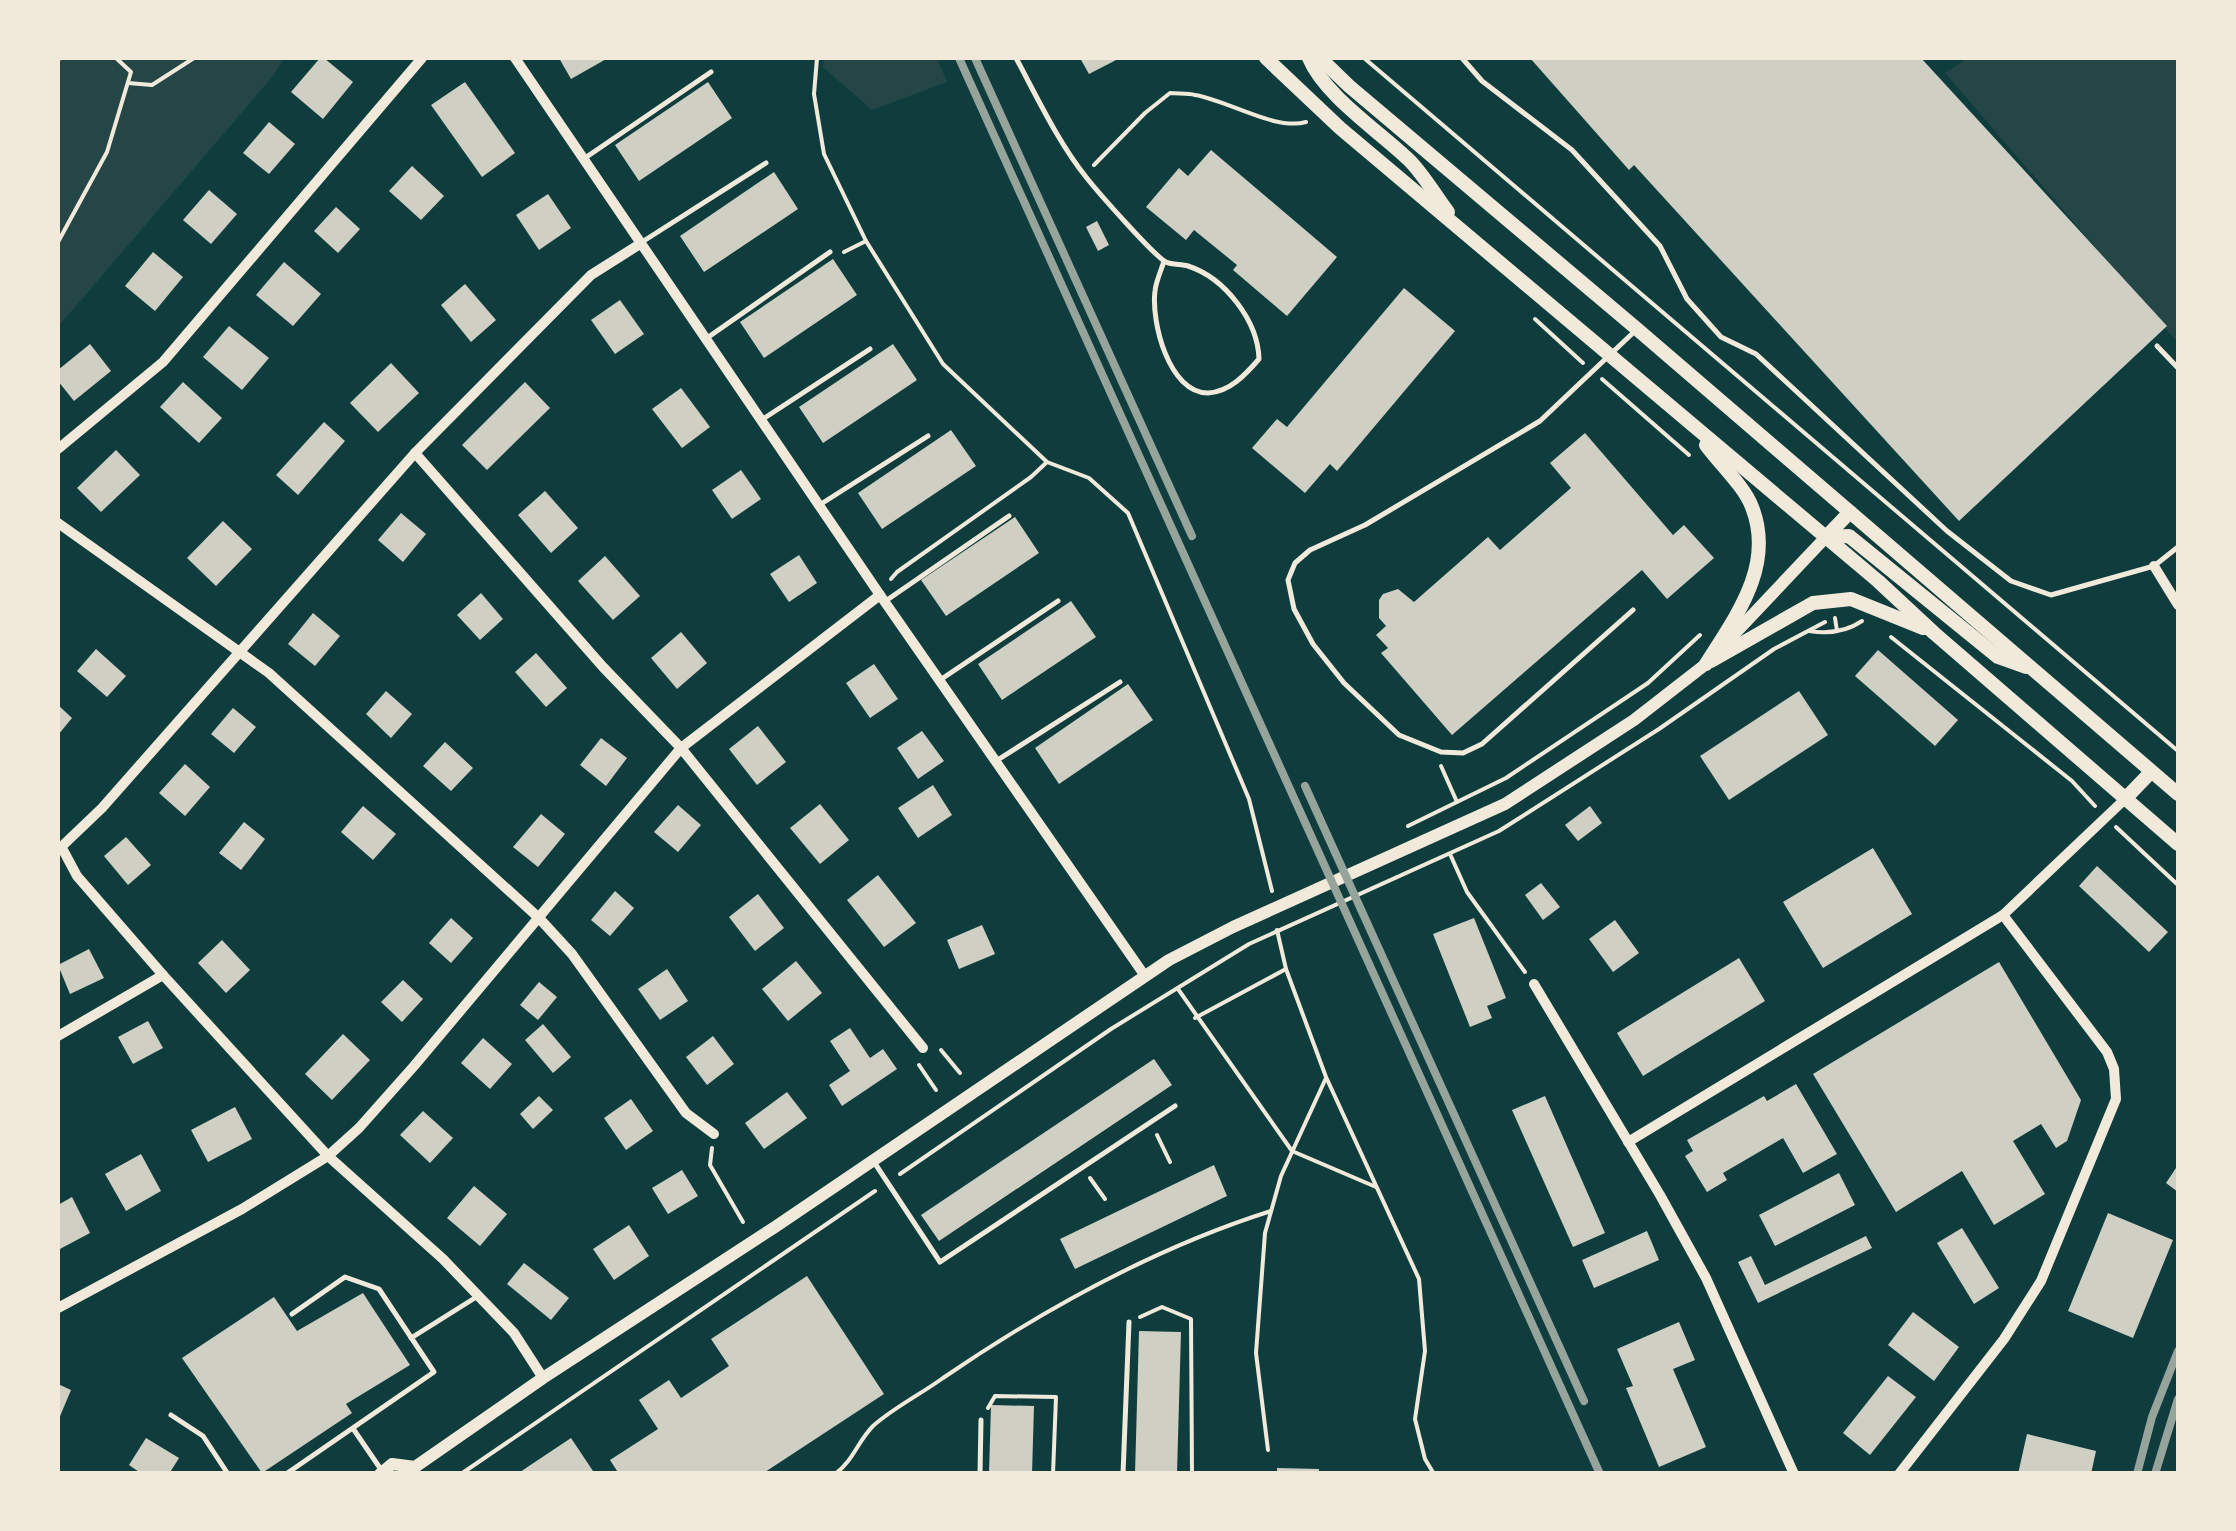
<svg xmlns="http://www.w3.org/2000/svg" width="2236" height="1531" font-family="'Titillium Web',sans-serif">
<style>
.green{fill:#244646}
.building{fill:#cfcfc3}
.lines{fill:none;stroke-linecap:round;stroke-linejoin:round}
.path{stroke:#f1e9da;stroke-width:4}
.service{stroke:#f1e9da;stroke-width:5}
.minor{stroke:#f1e9da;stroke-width:10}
.tertiary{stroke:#f1e9da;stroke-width:12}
.secondary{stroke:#f1e9da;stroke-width:14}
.rail{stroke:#97a49c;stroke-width:8}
</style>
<rect width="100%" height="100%" fill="#0f3d3e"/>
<g class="green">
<polygon points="58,58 284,58 274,75 58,327"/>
<polygon points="824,58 937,58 947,82 872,110 823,67"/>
<polygon points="1968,58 2178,58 2178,343 1945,73"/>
</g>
<g class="building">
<polygon points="320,58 324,58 353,82 323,119 291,92"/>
<polygon points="559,58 608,58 571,79"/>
<polygon points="1080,58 1120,58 1089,74"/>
<polygon points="1530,58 1921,58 2167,326 1959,521 1634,165 1629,170"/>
<polygon points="465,82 515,153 482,177 431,105"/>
<polygon points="708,82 732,118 639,181 615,145"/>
<polygon points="269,122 295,144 269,174 243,153"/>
<polygon points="1211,150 1337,257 1287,316 1233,270 1237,265 1194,230 1186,240 1146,207 1179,168 1188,176"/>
<polygon points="412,166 444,196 421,220 389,191"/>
<polygon points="774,172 798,209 704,272 680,236"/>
<polygon points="209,190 237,214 211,244 183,220"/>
<polygon points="548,194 571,228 539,250 516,215"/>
<polygon points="336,207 360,229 338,253 314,231"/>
<polygon points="1097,221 1109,245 1098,251 1086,227"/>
<polygon points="153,252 183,277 155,311 125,286"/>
<polygon points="833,259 857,295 764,358 740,322"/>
<polygon points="284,262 321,294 293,326 256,295"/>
<polygon points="465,284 496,320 471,342 441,305"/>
<polygon points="1404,288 1455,331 1337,471 1330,464 1305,493 1252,448 1277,419 1287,427"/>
<polygon points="620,300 644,334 615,354 591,320"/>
<polygon points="229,326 269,358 242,390 203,357"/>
<polygon points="90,344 111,371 74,401 58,381 58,370"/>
<polygon points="893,344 917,380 823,443 799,407"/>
<polygon points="391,363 419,393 378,432 350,403"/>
<polygon points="183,382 222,418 199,443 160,407"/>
<polygon points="525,382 550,408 487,470 462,445"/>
<polygon points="681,388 710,427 682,448 652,409"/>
<polygon points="324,422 345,441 298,495 276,475"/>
<polygon points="951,430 976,466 882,529 858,493"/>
<polygon points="1585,433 1673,535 1684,525 1714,558 1667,599 1642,570 1452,735 1381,653 1388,648 1376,635 1386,626 1379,618 1379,600 1383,594 1398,589 1414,602 1488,537 1500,550 1571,488 1550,463"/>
<polygon points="116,450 140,475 101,512 77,488"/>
<polygon points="741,470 761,499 732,519 712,490"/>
<polygon points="545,491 578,528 551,553 518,515"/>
<polygon points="401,513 426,534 403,562 378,540"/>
<polygon points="1015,517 1039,553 946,616 921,580"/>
<polygon points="223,521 252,549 216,586 187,558"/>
<polygon points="799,555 817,583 789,602 770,574"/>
<polygon points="605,556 640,596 613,620 578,581"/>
<polygon points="481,593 503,619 480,640 457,615"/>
<polygon points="1071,601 1096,637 1002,700 978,664"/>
<polygon points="313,613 340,636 315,666 288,644"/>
<polygon points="681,632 707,663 677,689 651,658"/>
<polygon points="96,649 126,676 107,697 77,671"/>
<polygon points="1878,650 1958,720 1935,746 1855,676"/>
<polygon points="536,653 567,688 546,707 515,672"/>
<polygon points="874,664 898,699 870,718 846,683"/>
<polygon points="1128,684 1153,720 1059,784 1035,748"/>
<polygon points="386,691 412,714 391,738 366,714"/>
<polygon points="1799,691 1828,735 1729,800 1700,756"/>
<polygon points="58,705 72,718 58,735"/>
<polygon points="233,708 256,727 234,753 211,734"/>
<polygon points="758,726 786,762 757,785 729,749"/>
<polygon points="922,731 944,761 918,779 897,748"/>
<polygon points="601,738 627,758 606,786 580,765"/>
<polygon points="445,742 473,768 451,791 423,766"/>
<polygon points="185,764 210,787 185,816 159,793"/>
<polygon points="933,785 952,815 918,838 898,808"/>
<polygon points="820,804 849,840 820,864 790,828"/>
<polygon points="678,805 701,825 678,852 654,832"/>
<polygon points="363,806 396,834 373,860 341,832"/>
<polygon points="1590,806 1602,823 1578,841 1565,825"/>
<polygon points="541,814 565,834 538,867 513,847"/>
<polygon points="244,822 265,839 241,870 219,853"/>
<polygon points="126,837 151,865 128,885 104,856"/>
<polygon points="1873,848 1912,914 1823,968 1783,902"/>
<polygon points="2097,866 2168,932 2149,952 2079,886"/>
<polygon points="878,875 916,923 884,947 847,900"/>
<polygon points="1541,883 1560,907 1543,920 1525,895"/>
<polygon points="615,891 634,908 610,936 591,920"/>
<polygon points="758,894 784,928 755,951 729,917"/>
<polygon points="451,918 473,938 451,963 429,943"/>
<polygon points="1474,918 1506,998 1487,1006 1492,1018 1470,1027 1433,934"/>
<polygon points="1615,920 1639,953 1613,972 1589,939"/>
<polygon points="982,925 995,954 959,969 947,940"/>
<polygon points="222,940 250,970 226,993 198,963"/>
<polygon points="89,949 104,978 70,994 58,965"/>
<polygon points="1739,958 1765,1001 1643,1076 1617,1033"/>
<polygon points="796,961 822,993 788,1021 762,989"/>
<polygon points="1999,962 2081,1100 2067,1141 2056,1148 2041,1124 2013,1141 2045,1194 1994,1225 1962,1171 1896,1212 1813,1074"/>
<polygon points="667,969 688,1001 660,1020 638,989"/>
<polygon points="403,980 423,999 402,1022 381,1002"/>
<polygon points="539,982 557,997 538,1020 520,1005"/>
<polygon points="148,1021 163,1048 133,1064 118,1037"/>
<polygon points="543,1024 571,1057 553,1073 525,1040"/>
<polygon points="850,1028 870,1058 883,1049 897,1069 842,1106 829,1085 850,1071 830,1041"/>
<polygon points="343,1034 370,1060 332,1100 305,1074"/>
<polygon points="713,1036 734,1064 707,1085 686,1057"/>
<polygon points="483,1038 512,1064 490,1089 461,1063"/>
<polygon points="1154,1059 1172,1085 939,1241 921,1215"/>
<polygon points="1796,1084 1837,1154 1803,1173 1783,1138 1723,1173 1727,1180 1707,1192 1685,1156 1693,1151 1687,1140 1764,1096 1767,1101"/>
<polygon points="787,1092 807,1118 764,1149 745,1123"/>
<polygon points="539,1096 553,1110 533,1129 520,1114"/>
<polygon points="1545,1096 1605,1233 1573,1247 1512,1110"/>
<polygon points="631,1099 653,1131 626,1150 604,1118"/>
<polygon points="235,1107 252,1139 208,1162 191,1130"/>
<polygon points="423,1111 453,1138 430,1163 400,1135"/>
<polygon points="141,1154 161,1191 126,1211 105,1174"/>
<polygon points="1214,1165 1227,1196 1075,1269 1060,1239"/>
<polygon points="2178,1165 2178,1192 2166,1183"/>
<polygon points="682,1170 698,1196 668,1214 652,1188"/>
<polygon points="1839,1173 1855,1205 1775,1246 1759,1215"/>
<polygon points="474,1186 507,1214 480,1246 447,1218"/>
<polygon points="72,1197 90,1233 58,1250 58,1205"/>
<polygon points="2108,1213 2173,1240 2133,1338 2068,1311"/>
<polygon points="629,1225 649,1256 614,1280 593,1249"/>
<polygon points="1962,1228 1999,1288 1974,1304 1937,1243"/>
<polygon points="1647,1231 1659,1260 1594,1288 1582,1260"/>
<polygon points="1866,1236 1872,1248 1758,1303 1738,1262 1751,1256 1765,1285"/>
<polygon points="524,1263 569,1298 551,1320 507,1284"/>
<polygon points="807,1276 884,1394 762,1474 619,1474 610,1460 658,1429 639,1400 669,1380 681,1398 729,1366 711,1339"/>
<polygon points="363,1293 410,1365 346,1404 352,1413 262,1473 182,1358 274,1297 297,1331"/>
<polygon points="1913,1312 1959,1347 1934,1381 1888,1345"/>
<polygon points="1679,1322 1695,1360 1673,1369 1706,1447 1659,1467 1626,1388 1633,1386 1617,1349"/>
<polygon points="1139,1331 1181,1332 1177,1474 1135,1474"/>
<polygon points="1888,1376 1916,1397 1870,1455 1843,1433"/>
<polygon points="58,1384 71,1390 58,1421"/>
<polygon points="991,1405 1034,1406 1032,1474 989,1474"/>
<polygon points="2027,1434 2096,1451 2091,1474 2018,1474"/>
<polygon points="146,1438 179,1458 169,1474 142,1474 129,1465"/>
<polygon points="571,1438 595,1474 517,1474"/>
<polygon points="1277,1468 1319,1469 1319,1474 1277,1474"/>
</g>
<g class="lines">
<g class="path">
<polyline points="817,58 814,94 824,154 866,241 943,364 1047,462 1089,478 1128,513 1249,799 1272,891"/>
<polyline points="1364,58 2178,751"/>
<polyline points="58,59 61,58"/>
<polyline points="128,83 152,85 194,58"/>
<path d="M1094,165l51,-52 25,-20c8,1 17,0 25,2 32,5 80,36 111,27"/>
<polyline points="58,242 107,152 131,72 116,58"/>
<polyline points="844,252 866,241"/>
<polyline points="1535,319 1583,363"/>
<polyline points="1602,379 1689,455"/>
<polyline points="891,579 897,572 1031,477 1047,462"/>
<polyline points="1835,618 1837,631"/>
<path d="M1809,631c19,3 37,1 53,-10"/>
<polyline points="1891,637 2072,781 2095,806"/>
<polyline points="1441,766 1457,802"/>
<polyline points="1408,826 1506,778 1648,683 1700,635"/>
<polyline points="2116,827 2178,885"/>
<polyline points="1450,854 1467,892 1525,972"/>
<polyline points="1277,930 1286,969 1326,1077 1419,1279 1425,1351 1415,1419 1425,1459 1434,1474"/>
<polyline points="1178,989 1292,1151 1376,1187"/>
<polyline points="1195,1018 1286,969"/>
<polyline points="941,1050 960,1073"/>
<polyline points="919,1065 936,1090"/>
<polyline points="1157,1135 1170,1162"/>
<polyline points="712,1148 710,1165 743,1222"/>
<polyline points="900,1174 1111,1029 1249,944 1499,831 1659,729 1774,649 1825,622"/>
<polyline points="1090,1178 1105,1199"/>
<polyline points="1140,1317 1162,1307 1191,1319 1192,1474"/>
<polyline points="988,1408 995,1396 1056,1397 1053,1474"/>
<polyline points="1268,1450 1256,1353 1265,1233 1281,1176 1326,1078"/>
<polyline points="461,1474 875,1191"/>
<path d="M835,1474c18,-13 23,-33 38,-48 20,-18 48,-32 70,-48 101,-69 211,-130 328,-167"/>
</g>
<g class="service">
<path d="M1016,58c21,39 42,84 70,119 11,14 68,79 80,85 6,3 15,2 22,4 37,12 70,55 71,93 -13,15 -29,33 -51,34 -39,0 -57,-71 -53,-102 1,-10 6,-20 9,-30"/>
<polyline points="1462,58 1482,81 1572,150 1660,246 1687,299 1721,337 1756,354 1947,531 2011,581 2051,595 2154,566 2178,547"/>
<polyline points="585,158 711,72"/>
<polyline points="642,242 766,163"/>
<polyline points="707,338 830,252"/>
<polyline points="2157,346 2178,368"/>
<polyline points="763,419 870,349"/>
<polyline points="821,504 928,436"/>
<polyline points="887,600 1009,516"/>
<polyline points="1633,610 1482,744 1463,753 1441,752 1399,735 1344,683 1313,644 1294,609 1288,580 1295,563 1310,550 1365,525 1540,421 1635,331"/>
<polyline points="940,680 1058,601"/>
<polyline points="996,761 1120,682"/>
<polyline points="874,1162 940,1262 1175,1106"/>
<polyline points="411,1338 478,1296"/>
<polyline points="171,1415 203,1436 228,1474"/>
<polyline points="354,1430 382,1471"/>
<polyline points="286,1474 434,1372 379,1289 345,1277 292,1314"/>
<polyline points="980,1474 981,1420"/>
<polyline points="1123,1474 1129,1322"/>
</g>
<g class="minor">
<polyline points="515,58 880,595 1145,976"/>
<polyline points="58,449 163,362 422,58"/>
<polyline points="415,453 603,667 681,748 923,1048"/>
<polyline points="58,523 269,673 539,918 572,954 686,1113 714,1134"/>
<polyline points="2154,566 2178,605"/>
<polyline points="62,848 77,876 163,975 328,1156 443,1259 514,1333 543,1378"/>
<polyline points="58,850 102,808 415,453 591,275 640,244"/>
<polyline points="1534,984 1660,1195 1706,1278 1794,1474"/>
<polyline points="58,1036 163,975"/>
<polyline points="1628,1142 2003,915 2124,800"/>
<polyline points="58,1308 242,1209 328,1156 359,1128 414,1066 681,748 880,595"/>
<polyline points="1899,1474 2004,1339 2041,1281 2116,1099 2114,1069 2107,1052 2003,915"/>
</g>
<g class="tertiary">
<polyline points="380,1474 392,1464 415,1467"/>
<polyline points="413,1474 415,1467 543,1378 775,1227 1169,960 1233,927 1505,804 1634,720 1706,664 1826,537"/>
</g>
<g class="secondary">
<polyline points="1266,58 1340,128 1878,581 1934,633 2178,844"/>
<path d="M1309,58c16,38 70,73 100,102 15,15 26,35 39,52"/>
<polyline points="1320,58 1349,86 1637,329 2178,794"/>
<path d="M1706,445c14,19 38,41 46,62 23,59 -16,109 -46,157"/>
<polyline points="1826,537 1849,536 1998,657 2026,667"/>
<polyline points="1826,537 1850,512"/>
<polyline points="1711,661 1813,603 1851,599 1923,628"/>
<polyline points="2124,800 2151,772"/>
</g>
<g class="rail">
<polyline points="959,58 1600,1474"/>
<polyline points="975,58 1192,536"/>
<polyline points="1305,786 1584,1401"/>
<polyline points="2137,1474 2152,1417 2178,1351"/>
<polyline points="2155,1474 2178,1399"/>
</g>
</g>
<rect width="2236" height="1531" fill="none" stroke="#f1e9da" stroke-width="120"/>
</svg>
